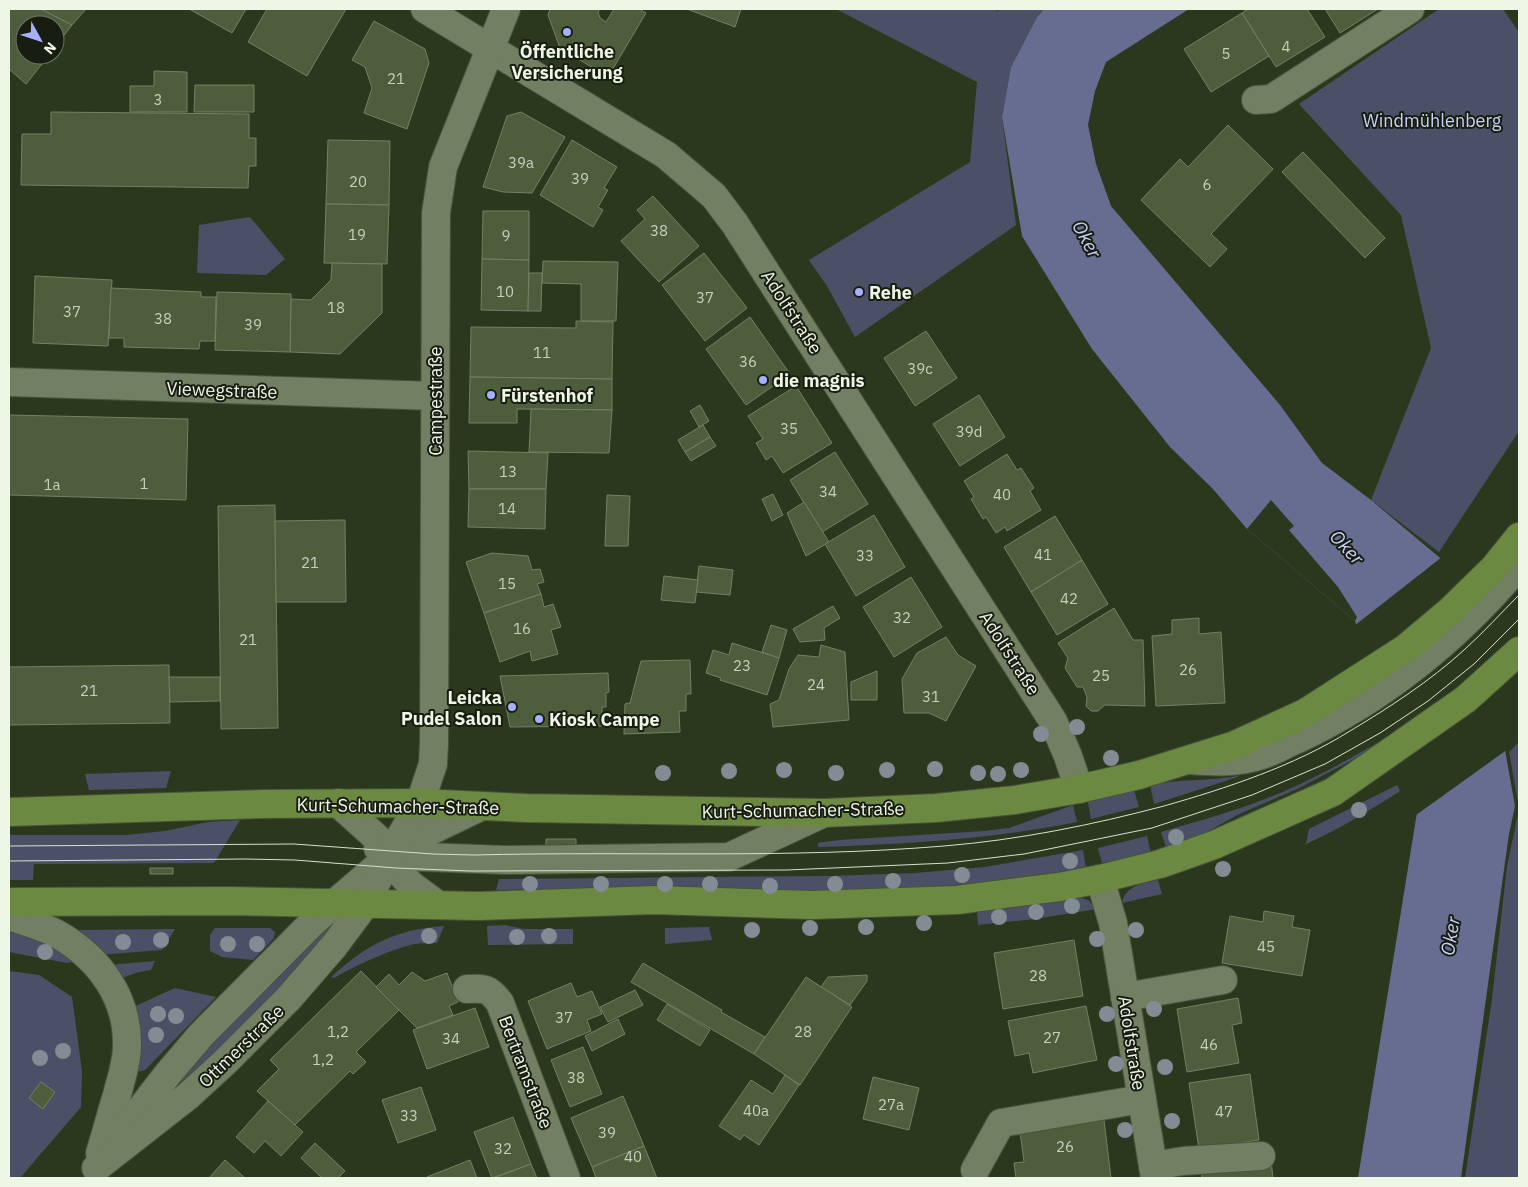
<svg xmlns="http://www.w3.org/2000/svg" width="1528" height="1187" font-family="'IBM Plex Sans',sans-serif">
<style>
.green{fill:#4c5066}
.water{fill:#676d91}
.pier{fill:#2c381e}
.building{fill:#4e5e3c;stroke:#738164}
.lines{fill:none;stroke-linecap:round;stroke-linejoin:round}
.minor-casing{stroke:#48533c;stroke-width:30}
.major-casing{stroke:#48533c;stroke-width:30}
.minor{stroke:#727f62;stroke-width:28}
.major{stroke:#6b8940;stroke-width:28}
.tram{stroke:#d7e0ce;stroke-width:1}
.tree{fill:#838c95}
.poi-dot{fill:#a5b1fc;stroke:#181d12;stroke-width:2}
.labels{text-anchor:middle;dominant-baseline:central;stroke-width:4;stroke-linejoin:round;paint-order:stroke}
.number-label{font-size:15px;fill:#c6d0bb}
.poi-label{font-size:18px;font-weight:bold;fill:#eef6e5;stroke:#181d12;text-anchor:start}
.park-label{font-size:18px;fill:#cad1f6;stroke:#181d12}
.street-label{font-size:18px;fill:#eef6e5;stroke:#181d12}
.water-label{font-size:19px;font-style:italic;fill:#cad1f6;stroke:#181d12}
</style>
<rect width="100%" height="100%" fill="#2c381e"/>
<g class="green">
<polygon points="836,9 998,9 996,12 1000,9 1044,9 1037,17 1011,67 1002,117 1016,225 855,337 827,286 809,260 970,162 977,82"/>
<polygon points="1439,9 1503,9 1519,32 1519,431 1439,552 1371,500 1431,348 1401,215 1299,104"/>
<polygon points="250,217 285,259 266,275 197,273 199,225"/>
<path d="M1388,737l1,4 -92,48 -60,26 -44,25 -26,10 -6,-18c46,-13 92,-26 135,-46 32,-15 62,-32 92,-49z"/>
<polygon points="1519,742 1519,808 1509,752"/>
<polygon points="171,771 166,788 89,790 85,774"/>
<path d="M1238,776v1l-84,27 -4,-19c29,-6 59,-4 88,-9z"/>
<path d="M1397,785l3,6c-31,20 -61,38 -94,53l3,-15z"/>
<polygon points="1134,790 1139,807 1091,819 1088,802"/>
<path d="M1073,805l4,17c-86,17 -171,22 -259,25v-4l21,-3 145,-9 25,-3z"/>
<polygon points="1519,809 1519,1178 1465,1178 1492,999 1507,866"/>
<polygon points="240,820 214,863 34,864 33,880 9,880 9,835 126,835 165,831 208,822"/>
<polygon points="1147,836 1151,853 1102,863 1098,848"/>
<polygon points="1083,850 1086,868 989,882 917,888 829,893 650,888 496,890 499,879 829,876 915,873 985,867"/>
<path d="M1158,880l4,14 -40,9c3,-17 21,-20 36,-23z"/>
<polygon points="1077,897 1088,900 1097,909 1035,919 978,925 977,912 1032,905"/>
<polygon points="505,925 524,929 573,929 573,944 488,945 487,926"/>
<path d="M444,926l-7,17c-7,0 -16,0 -23,1 -28,7 -55,20 -80,34l-3,-1c37,-33 63,-47 113,-51z"/>
<polygon points="9,927 25,931 79,961 67,963 9,952"/>
<polygon points="709,927 712,940 665,944 665,928"/>
<polygon points="215,928 270,928 275,932 274,938 253,960 222,957 210,951 210,935"/>
<polygon points="330,928 333,933 182,1086 177,1088 175,1086 175,1082 326,929"/>
<polygon points="175,929 162,950 98,955 74,934 77,930"/>
<polygon points="155,961 151,970 139,972 119,979 108,965"/>
<polygon points="9,971 39,975 72,997 82,1071 81,1107 20,1178 9,1178"/>
<polygon points="175,988 216,997 145,1070 138,1072 133,1066 131,1008"/>
</g>
<polygon class="water" points="1044,9 1189,9 1106,62 1095,91 1088,125 1096,164 1111,206 1280,405 1322,463 1371,500 1440,558 1504,744 1515,806 1509,834 1461,1178 1358,1178 1418,806 1355,621 1247,529 1213,489 1170,447 1092,349 1022,236 1002,117 1011,67 1037,17"/>
<g class="pier">
<polygon points="1271,500 1294,526 1289,530 1338,587 1357,617 1355,621 1247,529"/>
<polygon points="1442,557 1508,749 1412,818 1415,806 1354,626"/>
</g>
<g class="building">
<polygon points="9,9 41,9 72,25 55,47 55,25 25,25 25,55 49,55 26,84 9,69"/>
<polygon points="41,9 86,9 72,25"/>
<polygon points="189,9 246,9 232,33"/>
<polygon points="267,9 346,9 307,76 248,42"/>
<polygon points="550,9 600,9 598,12 600,18 606,22 614,9 639,9 646,13 608,77 560,48 548,15"/>
<polygon points="687,9 741,9 735,27"/>
<polygon points="1248,9 1307,9 1325,37 1276,67 1242,13"/>
<polygon points="1325,9 1378,9 1340,33"/>
<polygon points="1242,13 1269,56 1211,92 1184,49"/>
<polygon points="374,21 425,49 429,63 407,129 364,113 372,88 365,67 352,60"/>
<polygon points="154,71 187,72 187,112 130,112 130,86 154,86"/>
<polygon points="195,85 254,85 254,112 194,112"/>
<polygon points="51,112 249,114 249,138 256,138 256,166 249,166 248,188 21,185 22,134 51,134"/>
<polygon points="521,112 565,137 532,193 503,192 483,187 507,116"/>
<polygon points="1228,125 1273,169 1211,234 1227,249 1210,267 1141,200 1180,159 1188,167"/>
<polygon points="328,140 390,141 389,205 326,204"/>
<polygon points="572,140 617,167 604,188 608,190 598,207 603,210 593,227 540,195"/>
<polygon points="1303,152 1385,238 1365,258 1282,172"/>
<polygon points="653,196 699,246 659,282 621,241 645,219 637,210"/>
<polygon points="326,204 389,205 387,264 324,263"/>
<polygon points="483,211 529,211 529,260 482,259"/>
<polygon points="704,253 747,308 705,341 662,285"/>
<polygon points="482,259 529,260 528,311 481,310"/>
<polygon points="543,261 618,262 616,321 581,321 581,284 542,283"/>
<polygon points="332,263 382,264 382,313 340,354 290,352 291,299 311,300 331,280"/>
<polygon points="529,273 542,273 541,311 528,311"/>
<polygon points="35,276 112,280 108,346 33,343"/>
<polygon points="111,288 201,292 201,297 216,297 215,341 200,341 199,349 124,347 124,338 109,338"/>
<polygon points="217,292 291,294 290,352 215,350"/>
<polygon points="750,317 790,374 746,405 706,349"/>
<polygon points="576,321 613,322 612,379 470,377 471,327 576,328"/>
<polygon points="926,331 957,378 915,406 884,358"/>
<polygon points="470,377 612,379 612,410 517,409 517,423 469,423"/>
<polygon points="796,386 832,443 783,473 772,456 766,460 756,443 763,439 748,416"/>
<polygon points="979,395 1005,437 960,466 933,424"/>
<polygon points="700,405 709,421 699,427 690,411"/>
<polygon points="531,409 612,410 609,453 529,452"/>
<polygon points="9,415 188,419 186,500 9,495"/>
<polygon points="703,425 710,437 685,452 678,440"/>
<polygon points="710,437 716,446 691,461 685,452"/>
<polygon points="468,451 548,453 546,489 469,489"/>
<polygon points="835,452 868,504 822,532 790,480"/>
<polygon points="1007,454 1017,470 1021,468 1034,488 1030,491 1041,510 1007,531 1005,527 996,533 986,517 983,519 971,499 974,497 964,481"/>
<polygon points="469,489 546,489 545,529 468,527"/>
<polygon points="773,494 783,515 772,521 762,499"/>
<polygon points="607,495 630,496 628,546 605,546"/>
<polygon points="804,502 829,542 806,556 787,513"/>
<polygon points="275,505 278,728 221,729 218,506"/>
<polygon points="874,515 905,567 856,596 825,544"/>
<polygon points="1055,516 1082,560 1031,592 1004,547"/>
<polygon points="345,520 346,602 276,602 275,521"/>
<polygon points="492,553 528,556 532,570 540,569 544,582 537,584 541,594 484,613 466,562"/>
<polygon points="1082,560 1108,604 1057,635 1031,592"/>
<polygon points="699,566 733,570 730,595 696,592"/>
<polygon points="664,576 698,580 695,603 661,600"/>
<polygon points="911,577 942,627 894,657 863,607"/>
<polygon points="541,594 544,607 553,604 561,627 551,630 558,654 532,661 530,651 500,662 484,613"/>
<polygon points="833,606 840,618 824,628 825,640 800,642 793,629"/>
<polygon points="1114,608 1133,640 1143,640 1145,706 1105,705 1098,711 1091,711 1086,706 1087,697 1083,687 1077,687 1065,668 1068,658 1058,643"/>
<polygon points="1199,618 1199,634 1221,632 1225,703 1156,706 1152,636 1172,634 1172,620"/>
<polygon points="771,625 787,630 779,658 762,652"/>
<polygon points="946,637 958,655 976,666 946,721 929,713 904,713 902,679 917,653"/>
<polygon points="732,643 779,658 767,695 720,680 721,678 706,673 713,650 729,655"/>
<polygon points="821,645 845,652 849,720 773,727 770,704 779,700 789,669 798,655 819,657"/>
<polygon points="690,660 691,694 686,694 686,711 679,711 680,732 624,734 625,704 630,703 641,661"/>
<polygon points="169,665 170,723 9,725 9,667"/>
<polygon points="877,671 877,700 851,700 851,682"/>
<polygon points="608,673 609,692 606,693 606,707 602,707 602,726 510,727 500,676"/>
<polygon points="169,677 220,677 220,701 170,702"/>
<polygon points="546,839 576,839 576,846 546,847"/>
<rect x="150" y="868" width="23" height="6"/>
<polygon points="1264,911 1294,916 1292,927 1310,930 1302,976 1222,963 1230,916 1263,922"/>
<polygon points="1074,940 1083,996 1003,1009 994,953"/>
<polygon points="643,963 722,1010 721,1012 765,1037 754,1054 631,982"/>
<polygon points="361,971 399,1010 356,1052 366,1062 353,1074 350,1071 295,1125 257,1091 279,1069 270,1060"/>
<polygon points="412,972 425,981 447,973 458,1002 449,1006 453,1015 417,1028 376,987 389,974 399,985"/>
<polygon points="867,975 867,981 850,1005 821,987 828,977"/>
<polygon points="806,977 852,1007 800,1085 754,1054"/>
<polygon points="571,983 577,997 592,991 602,1014 587,1020 591,1031 547,1049 528,1001"/>
<polygon points="635,990 643,1005 608,1022 600,1007"/>
<polygon points="1238,998 1242,1023 1232,1025 1239,1063 1187,1072 1177,1009"/>
<polygon points="667,1004 710,1030 700,1046 657,1020"/>
<polygon points="1086,1006 1097,1060 1033,1073 1029,1053 1015,1056 1008,1021"/>
<polygon points="475,1008 489,1047 427,1069 413,1030"/>
<polygon points="618,1019 625,1034 592,1051 585,1036"/>
<polygon points="583,1047 602,1094 570,1107 551,1060"/>
<polygon points="1250,1074 1259,1140 1199,1149 1189,1083"/>
<polygon points="785,1075 799,1085 759,1145 744,1135 740,1140 719,1126 751,1080 773,1094"/>
<polygon points="873,1077 919,1088 909,1130 863,1119"/>
<polygon points="41,1082 55,1092 43,1109 29,1098"/>
<polygon points="421,1087 436,1130 398,1143 382,1100"/>
<polygon points="623,1096 644,1146 592,1167 571,1118"/>
<polygon points="268,1101 303,1132 281,1156 265,1141 254,1153 236,1137"/>
<polygon points="513,1117 531,1164 492,1178 474,1132"/>
<polygon points="1104,1120 1111,1178 1016,1178 1014,1163 1024,1162 1020,1131"/>
<polygon points="315,1143 345,1171 338,1178 322,1178 301,1158"/>
<polygon points="644,1146 657,1178 596,1178 592,1167"/>
<polygon points="225,1160 245,1178 209,1178"/>
<polygon points="470,1160 477,1178 427,1178 427,1177"/>
<polygon points="1271,1161 1273,1178 1202,1178 1201,1167"/>
<polygon points="531,1164 537,1178 494,1178"/>
</g>
<g class="lines">
<defs>
<g id="minor">
<polyline points="425,9 666,155 714,196 735,224 1053,721 1068,756 1079,789"/>
<polyline points="1256,100 1271,99 1410,9"/>
<polyline points="9,382 435,396"/>
<path d="M1190,760c24,2 48,3 72,-5 13,-4 25,-12 38,-17 85,-41 159,-101 219,-173"/>
<polyline points="338,803 397,856 506,860 729,857 824,813"/>
<polyline points="378,848 411,885 438,905"/>
<polyline points="1100,879 1113,923 1155,1178"/>
<path d="M9,916c17,6 34,10 50,19 41,24 69,63 68,111 0,16 -6,33 -10,49 -6,19 -11,39 -17,58"/>
<path d="M467,989c18,-1 22,-1 33,14l66,175"/>
<polyline points="1125,997 1223,980"/>
<polyline points="120,1136 167,1075 201,1035 314,921 397,850 420,836 480,807"/>
<polyline points="1153,1166 1183,1161 1261,1156"/>
<polyline points="96,1168 188,1096 225,1062 289,998 334,946 366,903 392,851 420,803 433,764 434,743 436,213 443,167 506,9"/>
<polyline points="975,1170 1001,1123 1142,1099"/>
</g>
<g id="major">
<polyline points="9,812 262,804 420,803 526,808 824,813 936,808 1015,800 1079,789 1139,775 1235,745 1305,713 1406,648 1450,611 1494,568 1519,537"/>
<polyline points="9,902 227,901 478,906 655,900 812,905 957,900 1059,887 1100,879 1160,864 1214,845 1333,792 1466,699 1519,651"/>
</g>
</defs>
<use href="#minor" class="minor-casing"/>
<use href="#major" class="major-casing"/>
<use href="#minor" class="minor"/>
<use href="#major" class="major"/>
<g class="tram">
<path d="M9,846l285,-2 139,10 41,1c157,-4 314,4 470,-9 74,-6 148,-21 220,-40 63,-18 130,-40 186,-75 40,-24 80,-50 114,-81 19,-17 37,-37 55,-55"/>
<polyline points="9,861 245,859 295,860 396,868 470,871 787,870 948,863 1024,854 1152,828 1252,795 1325,764 1380,733 1428,701 1474,664 1519,619"/>
</g>
</g>
<g class="tree">
<circle cx="1077" cy="727" r="8"/>
<circle cx="1041" cy="734" r="8"/>
<circle cx="1111" cy="758" r="8"/>
<circle cx="935" cy="769" r="8"/>
<circle cx="784" cy="770" r="8"/>
<circle cx="887" cy="770" r="8"/>
<circle cx="1021" cy="770" r="8"/>
<circle cx="729" cy="771" r="8"/>
<circle cx="663" cy="773" r="8"/>
<circle cx="836" cy="773" r="8"/>
<circle cx="978" cy="773" r="8"/>
<circle cx="998" cy="774" r="8"/>
<circle cx="1359" cy="810" r="8"/>
<circle cx="1176" cy="837" r="8"/>
<circle cx="1070" cy="861" r="8"/>
<circle cx="1223" cy="869" r="8"/>
<circle cx="962" cy="875" r="8"/>
<circle cx="893" cy="881" r="8"/>
<circle cx="530" cy="884" r="8"/>
<circle cx="601" cy="884" r="8"/>
<circle cx="665" cy="884" r="8"/>
<circle cx="710" cy="884" r="8"/>
<circle cx="835" cy="884" r="8"/>
<circle cx="770" cy="886" r="8"/>
<circle cx="1072" cy="906" r="8"/>
<circle cx="1036" cy="912" r="8"/>
<circle cx="999" cy="917" r="8"/>
<circle cx="924" cy="923" r="8"/>
<circle cx="866" cy="927" r="8"/>
<circle cx="810" cy="928" r="8"/>
<circle cx="752" cy="930" r="8"/>
<circle cx="1136" cy="930" r="8"/>
<circle cx="429" cy="936" r="8"/>
<circle cx="549" cy="936" r="8"/>
<circle cx="517" cy="937" r="8"/>
<circle cx="1097" cy="939" r="8"/>
<circle cx="161" cy="940" r="8"/>
<circle cx="123" cy="942" r="8"/>
<circle cx="228" cy="944" r="8"/>
<circle cx="257" cy="944" r="8"/>
<circle cx="45" cy="952" r="8"/>
<circle cx="1154" cy="1009" r="8"/>
<circle cx="158" cy="1014" r="8"/>
<circle cx="1107" cy="1014" r="8"/>
<circle cx="176" cy="1016" r="8"/>
<circle cx="156" cy="1035" r="8"/>
<circle cx="63" cy="1051" r="8"/>
<circle cx="40" cy="1058" r="8"/>
<circle cx="1116" cy="1064" r="8"/>
<circle cx="1165" cy="1067" r="8"/>
<circle cx="1172" cy="1121" r="8"/>
<circle cx="1125" cy="1130" r="8"/>
</g>
<g class="poi-dot">
<circle cx="567" cy="32" r="5"/>
<circle cx="859" cy="292" r="5"/>
<circle cx="763" cy="380" r="5"/>
<circle cx="491" cy="395" r="5"/>
<circle cx="512" cy="707" r="5"/>
<circle cx="539" cy="719" r="5"/>
</g>
<g class="labels">
<g class="number-label">
<text x="1286" y="46">4</text>
<text x="1226" y="53">5</text>
<text x="396" y="78">21</text>
<text x="158" y="99">3</text>
<text x="521" y="162">39a</text>
<text x="580" y="178">39</text>
<text x="358" y="181">20</text>
<text x="1207" y="184">6</text>
<text x="659" y="230">38</text>
<text x="357" y="234">19</text>
<text x="506" y="235">9</text>
<text x="505" y="291">10</text>
<text x="705" y="297">37</text>
<text x="336" y="307">18</text>
<text x="72" y="311">37</text>
<text x="163" y="318">38</text>
<text x="253" y="324">39</text>
<text x="542" y="352">11</text>
<text x="748" y="361">36</text>
<text x="920" y="368">39c</text>
<text x="789" y="428">35</text>
<text x="969" y="431">39d</text>
<text x="508" y="471">13</text>
<text x="144" y="483">1</text>
<text x="52" y="484">1a</text>
<text x="828" y="491">34</text>
<text x="1002" y="494">40</text>
<text x="507" y="508">14</text>
<text x="1043" y="554">41</text>
<text x="865" y="555">33</text>
<text x="310" y="562">21</text>
<text x="507" y="583">15</text>
<text x="1069" y="598">42</text>
<text x="902" y="617">32</text>
<text x="522" y="628">16</text>
<text x="248" y="639">21</text>
<text x="742" y="665">23</text>
<text x="1188" y="669">26</text>
<text x="1101" y="675">25</text>
<text x="816" y="684">24</text>
<text x="89" y="690">21</text>
<text x="931" y="696">31</text>
<text x="1266" y="946">45</text>
<text x="1038" y="975">28</text>
<text x="564" y="1017">37</text>
<text x="338" y="1031">1,2</text>
<text x="803" y="1031">28</text>
<text x="1052" y="1037">27</text>
<text x="451" y="1038">34</text>
<text x="1209" y="1044">46</text>
<text x="323" y="1059">1,2</text>
<text x="576" y="1077">38</text>
<text x="891" y="1104">27a</text>
<text x="756" y="1110">40a</text>
<text x="1224" y="1111">47</text>
<text x="409" y="1115">33</text>
<text x="607" y="1132">39</text>
<text x="1065" y="1146">26</text>
<text x="503" y="1148">32</text>
<text x="633" y="1156">40</text>
</g>
<g class="poi-label">
<text x="567" y="51" text-anchor="middle">Öffentliche<tspan x="567" dy="21">Versicherung</tspan></text>
<text x="869" y="292">Rehe</text>
<text x="773" y="380">die magnis</text>
<text x="501" y="395">Fürstenhof</text>
<text x="502" y="697" text-anchor="end">Leicka<tspan x="502" dy="21">Pudel Salon</tspan></text>
<text x="549" y="719">Kiosk Campe</text>
</g>
<g class="park-label">
<text x="1432" y="120">Windmühlenberg</text>
</g>
<g class="street-label">
<text transform="translate(792 312) rotate(57)">Adolfstraße</text>
<text transform="translate(222 390) rotate(2)">Viewegstraße</text>
<text transform="translate(435 401) rotate(-90)">Campestraße</text>
<text transform="translate(1010 653) rotate(57)">Adolfstraße</text>
<text transform="translate(398 806) rotate(1)">Kurt-Schumacher-Straße</text>
<text transform="translate(803 810) rotate(-1)">Kurt-Schumacher-Straße</text>
<text transform="translate(1132 1043) rotate(81)">Adolfstraße</text>
<text transform="translate(241 1046) rotate(-44)">Ottmerstraße</text>
<text transform="translate(526 1072) rotate(69)">Bertramstraße</text>
</g>
<g class="water-label">
<text transform="translate(1087 239) rotate(61)">Oker</text>
<text transform="translate(1347 547) rotate(47)">Oker</text>
<text transform="translate(1450 936) rotate(-81)">Oker</text>
</g>
</g>
<rect width="1528" height="1187" fill="none" stroke="#eef6e5" stroke-width="20"/>
<g transform="translate(40 40) rotate(130)"><circle r="24" fill="#181d12" stroke="#6e7466"/>
<path d="M0-4L9 19L0 12L-9 19Z" fill="#a5b1fc"/>
<text y="-8" font-size="14" font-weight="bold" text-anchor="middle" fill="#eef6e5">N</text>
</g>
</svg>
